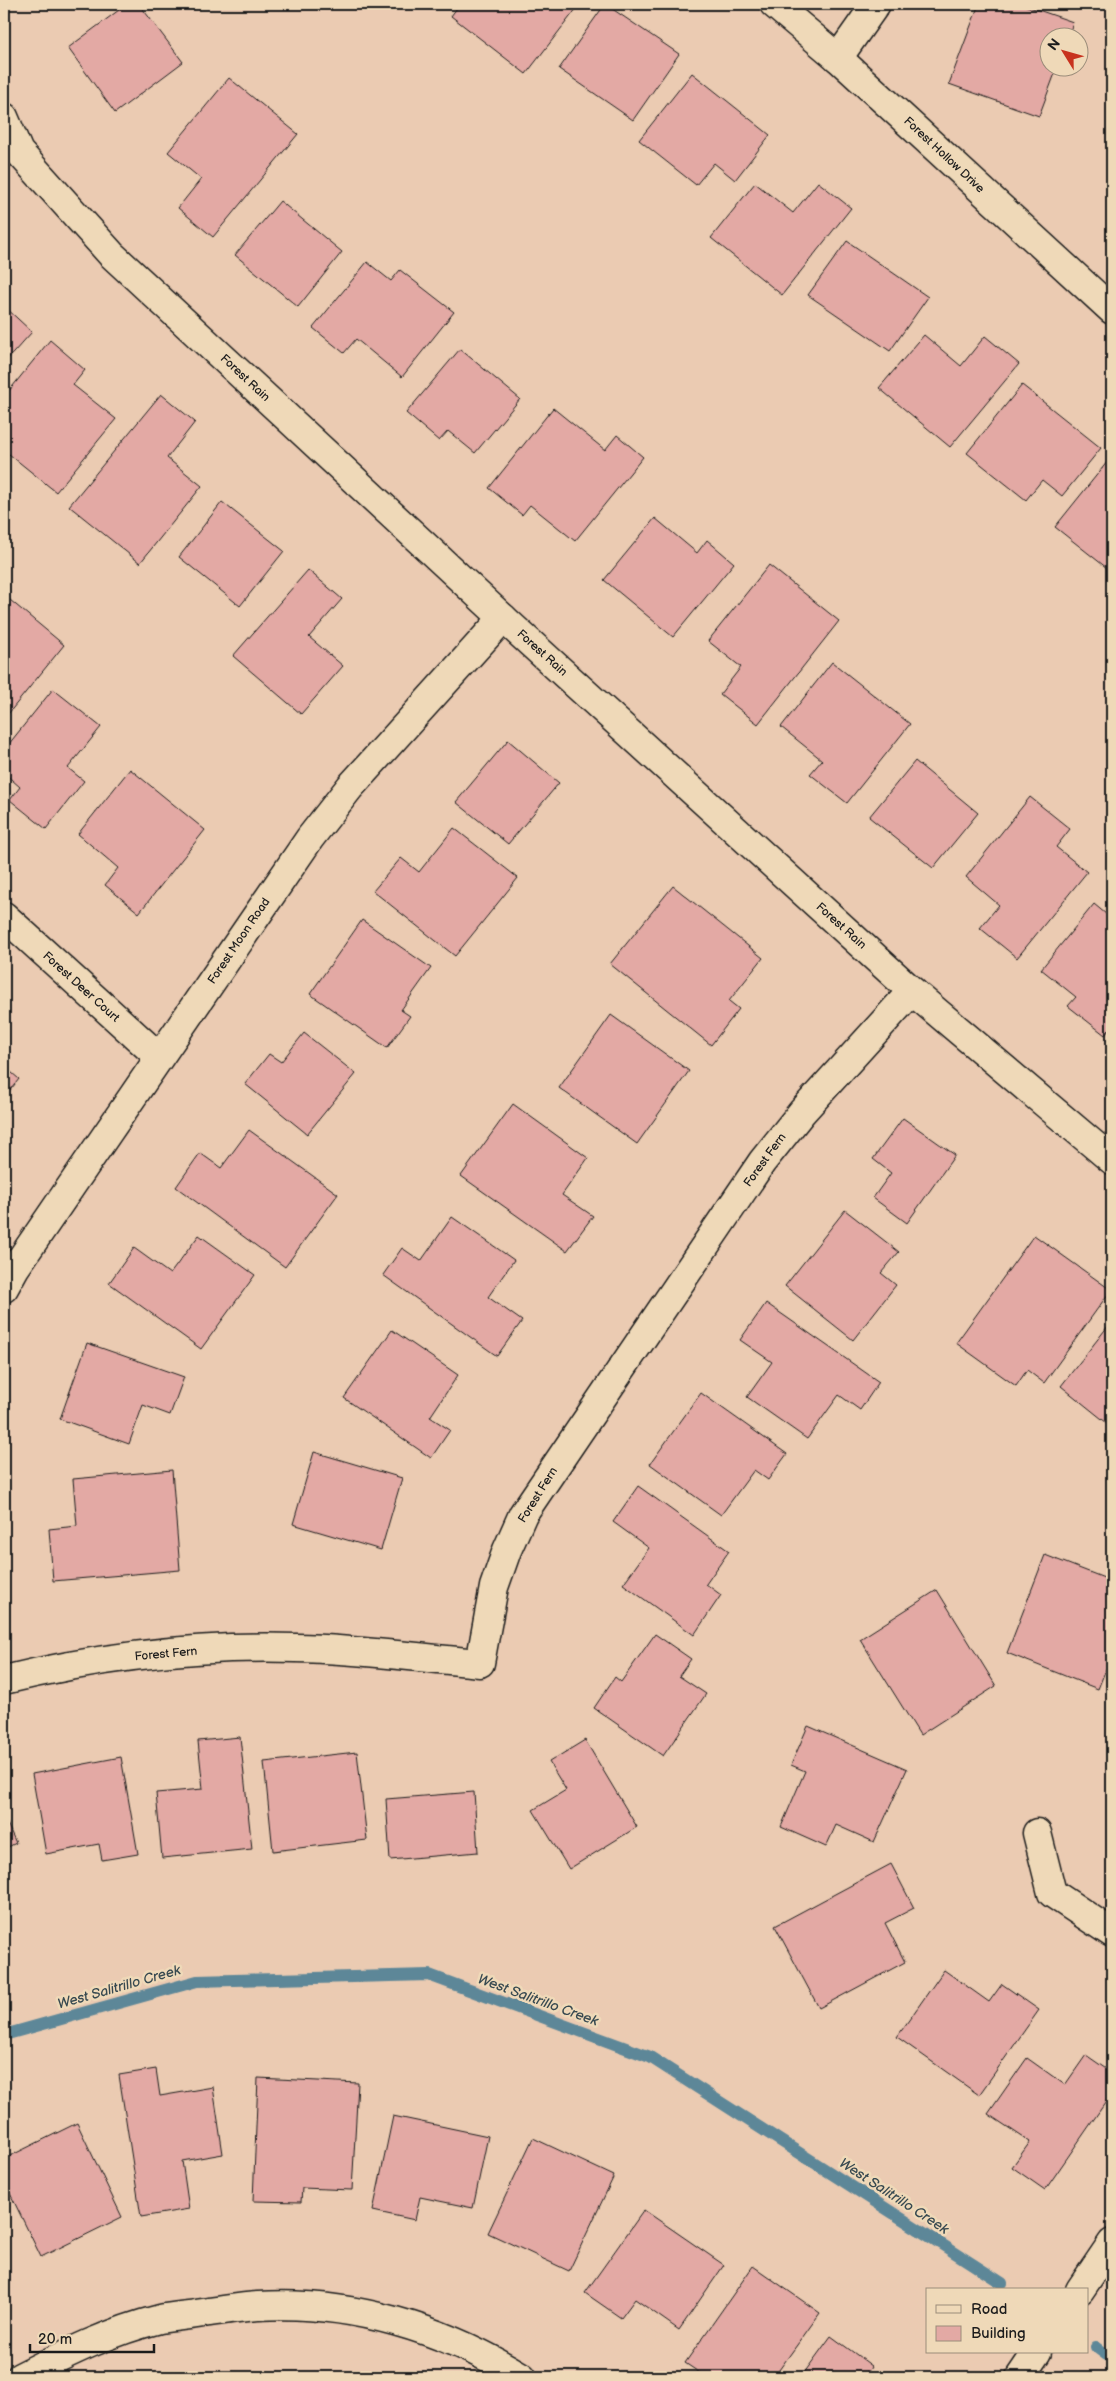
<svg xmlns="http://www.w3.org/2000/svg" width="1116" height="2381" font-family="'Balsamiq Sans',sans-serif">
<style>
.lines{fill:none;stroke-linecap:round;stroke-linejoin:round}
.stream{stroke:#5d8798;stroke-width:12}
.building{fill:#e3a9a4;stroke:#1c1c1c}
.minor-casing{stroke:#1c1c1c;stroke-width:31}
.minor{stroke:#efd9b8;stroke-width:28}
.labels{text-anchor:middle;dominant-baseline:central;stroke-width:5;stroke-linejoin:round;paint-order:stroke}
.street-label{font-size:12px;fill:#1c1c1c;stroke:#efd9b8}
.water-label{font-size:14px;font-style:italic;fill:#374950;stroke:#efd9b8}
</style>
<rect width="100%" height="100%" fill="#ebcbb2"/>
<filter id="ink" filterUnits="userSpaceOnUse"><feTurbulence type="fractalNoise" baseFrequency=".02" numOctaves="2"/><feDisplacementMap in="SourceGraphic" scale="10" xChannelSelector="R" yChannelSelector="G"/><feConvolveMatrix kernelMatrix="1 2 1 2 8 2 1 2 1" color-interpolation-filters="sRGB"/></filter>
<g filter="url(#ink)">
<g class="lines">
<g class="stream">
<polyline points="4,2035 197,1981 429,1975 650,2057 1002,2283"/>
<polyline points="1096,2347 1112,2359"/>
</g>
</g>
<g class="building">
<polygon points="127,4 139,4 183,62 115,113 68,48"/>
<polygon points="460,4 580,4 526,74 451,16"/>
<polygon points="605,4 679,54 633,120 559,69"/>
<polygon points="979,4 1021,4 1073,22 1068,38 1048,38 1048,68 1057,68 1039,116 949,84"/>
<polygon points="692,73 770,135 735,180 714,163 696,185 639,140"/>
<polygon points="229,78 298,134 213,237 178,208 201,179 168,152"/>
<polygon points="818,182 851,208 782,295 711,238 755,183 793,213"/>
<polygon points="280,201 342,252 298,307 235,255"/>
<polygon points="847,241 928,297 890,351 808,295"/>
<polygon points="367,262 391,281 400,270 454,312 402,377 356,339 344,353 313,328"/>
<polygon points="4,306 32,332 4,363"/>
<polygon points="924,335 961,366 985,336 1019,364 950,447 879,388"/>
<polygon points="50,340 85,370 73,385 116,419 56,492 4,450 4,397"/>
<polygon points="460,349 520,399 475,453 448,431 439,441 406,413"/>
<polygon points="1022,385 1101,448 1062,496 1042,480 1026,500 967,453"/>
<polygon points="161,394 195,422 167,458 202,486 140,563 69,506"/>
<polygon points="553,408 605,450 617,435 643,457 575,541 530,505 522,515 489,488"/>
<polygon points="1112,456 1112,572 1055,527"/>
<polygon points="222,502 284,551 240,606 179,557"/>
<polygon points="655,518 697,553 707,540 734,563 673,637 604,580"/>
<polygon points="769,565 839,621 758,724 720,694 741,667 708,641"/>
<polygon points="308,570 342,599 309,637 343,666 301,714 233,656"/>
<polygon points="4,595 64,645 4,719"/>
<polygon points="832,662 910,724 847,803 810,774 822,760 781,727"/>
<polygon points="53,689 101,727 68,768 84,781 46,829 10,800 20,787 4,773 4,750"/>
<polygon points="508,740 559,783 508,844 456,802"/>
<polygon points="915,761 978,813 933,868 869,817"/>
<polygon points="130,769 205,830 139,913 105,885 118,868 78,834"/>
<polygon points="1030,797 1070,829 1056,847 1087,872 1017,958 980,928 999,905 966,877"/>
<polygon points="454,828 518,878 455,956 373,891 401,858 419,872"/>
<polygon points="673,886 763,958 729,1001 739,1009 711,1045 610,964"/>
<polygon points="1094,904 1112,919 1112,1026 1105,1035 1068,1006 1076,997 1041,969"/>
<polygon points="362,920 431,968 401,1010 410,1016 387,1048 310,994"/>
<polygon points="611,1015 689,1071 637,1144 559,1088"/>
<polygon points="304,1033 356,1074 307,1134 245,1084 269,1054 281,1062"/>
<polygon points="4,1066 19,1079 4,1098"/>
<polygon points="513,1104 588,1158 562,1195 593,1216 567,1251 461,1176"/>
<polygon points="903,1118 955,1155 907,1223 873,1198 891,1173 873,1159"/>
<polygon points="249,1130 338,1194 285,1267 176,1187 200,1153 221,1168"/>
<polygon points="845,1210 899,1252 881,1273 896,1285 853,1340 785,1286"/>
<polygon points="452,1217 514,1260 488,1297 522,1321 497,1356 383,1275 402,1248 421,1261"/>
<polygon points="199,1235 255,1275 201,1349 109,1283 134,1248 170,1274"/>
<polygon points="1034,1235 1111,1290 1044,1383 1027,1370 1016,1386 956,1343"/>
<polygon points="766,1303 879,1382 860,1410 839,1395 807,1439 747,1397 772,1362 740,1340"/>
<polygon points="1112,1321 1112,1427 1061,1386"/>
<polygon points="392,1330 458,1375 430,1417 450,1430 431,1458 344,1398"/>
<polygon points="87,1343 184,1377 170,1415 143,1405 129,1444 60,1419"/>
<polygon points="701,1393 787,1454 768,1480 754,1470 721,1515 650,1464"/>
<polygon points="314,1452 402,1478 381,1550 293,1524"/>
<polygon points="172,1470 180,1570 53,1581 49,1529 77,1526 73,1479"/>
<polygon points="638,1486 729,1551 706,1584 721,1595 694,1635 623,1584 649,1548 613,1522"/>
<polygon points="1045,1555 1112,1581 1112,1654 1098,1689 1007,1653"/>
<polygon points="937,1590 996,1686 920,1735 860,1639"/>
<polygon points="655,1634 691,1659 679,1676 706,1694 663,1756 594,1708 615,1677 621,1682"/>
<polygon points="808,1726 907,1769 874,1842 836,1825 826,1847 781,1827 805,1771 791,1765"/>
<polygon points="240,1737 252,1849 162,1858 156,1793 203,1789 198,1741"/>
<polygon points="585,1740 637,1827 569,1869 533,1810 566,1790 549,1762"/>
<polygon points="357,1752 367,1840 273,1851 264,1762"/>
<polygon points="121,1757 138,1854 102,1860 99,1844 46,1854 32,1774"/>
<polygon points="474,1792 478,1852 390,1860 386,1799"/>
<polygon points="4,1817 16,1843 4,1849"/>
<polygon points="891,1864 914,1908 885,1923 905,1962 819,2008 775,1926"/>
<polygon points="944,1970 989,2002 1002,1984 1039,2010 979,2095 897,2037"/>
<polygon points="1086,2055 1112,2073 1112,2093 1045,2190 1012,2167 1030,2142 988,2114 1027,2058 1065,2085"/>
<polygon points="156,2069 160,2096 213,2087 223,2154 182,2161 189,2209 141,2217 119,2075"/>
<polygon points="258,2078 358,2083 352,2190 302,2188 301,2202 253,2201"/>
<polygon points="393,2116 488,2136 473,2208 420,2197 415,2220 373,2211"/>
<polygon points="77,2123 122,2217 41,2257 4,2181 4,2159"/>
<polygon points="533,2138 614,2176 569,2271 488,2233"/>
<polygon points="644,2210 724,2265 679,2330 635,2299 621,2318 585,2293"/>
<polygon points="753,2266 820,2313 774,2377 747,2377 742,2374 740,2377 706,2377 685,2363"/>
<polygon points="831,2336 872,2366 867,2374 871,2377 801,2377"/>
</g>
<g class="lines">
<defs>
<g id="minor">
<polyline points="774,4 838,58 1112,310"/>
<polyline points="838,58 876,4"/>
<polyline points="4,117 19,152 111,254 503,618 912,991 1112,1160"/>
<polyline points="4,916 159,1057"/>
<polyline points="4,1288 15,1268 310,838 350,787 503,618"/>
<path d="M4,1680c95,-23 194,-35 292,-32 61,1 123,10 184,15l14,-76 13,-37 16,-36 239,-352 40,-50 110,-121"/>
<polyline points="1037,1833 1052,1893 1112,1933"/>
<polyline points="1080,2290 1112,2243"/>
<path d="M20,2377c45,-23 91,-46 140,-58 16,-3 33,-4 49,-7 16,-2 33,-5 49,-6 92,-6 187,23 264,71"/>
<polyline points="1020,2377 1037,2352"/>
</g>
</defs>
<use href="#minor" class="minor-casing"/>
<use href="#minor" class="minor"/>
</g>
</g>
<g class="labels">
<g class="street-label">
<text transform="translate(944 155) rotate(43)">Forest Hollow Drive</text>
<text transform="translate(245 378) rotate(43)">Forest Rain</text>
<text transform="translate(542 653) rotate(42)">Forest Rain</text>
<text transform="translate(841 926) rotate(42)">Forest Rain</text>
<text transform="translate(239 941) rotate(-56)">Forest Moon Road</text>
<text transform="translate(81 987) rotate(42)">Forest Deer Court</text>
<text transform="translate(765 1160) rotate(-54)">Forest Fern</text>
<text transform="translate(538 1495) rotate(-58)">Forest Fern</text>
<text transform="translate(166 1654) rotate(-5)">Forest Fern</text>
</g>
<g class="water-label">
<text transform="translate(119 1987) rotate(-16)">West Salitrillo Creek</text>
<text transform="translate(538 2000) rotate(20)">West Salitrillo Creek</text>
<text transform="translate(894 2196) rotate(33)">West Salitrillo Creek</text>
</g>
</g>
<rect width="1116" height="2381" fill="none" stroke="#efd9b8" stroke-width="20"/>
<rect x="10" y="10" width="1096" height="2361" fill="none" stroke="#1c1c1c" stroke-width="2" filter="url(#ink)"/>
<rect x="926" y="2288" width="162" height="65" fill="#efd9b8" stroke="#9b8d7a"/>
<rect x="936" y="2305" width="25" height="8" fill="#efd9b8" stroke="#9b8d7a"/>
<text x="971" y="2314" font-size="15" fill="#1c1c1c">Road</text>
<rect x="936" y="2326" width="25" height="15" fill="#e3a9a4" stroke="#9b8d7a"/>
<text x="971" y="2338" font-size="15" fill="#1c1c1c">Building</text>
<g transform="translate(1064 52) rotate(307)"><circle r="24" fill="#efd9b8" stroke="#9b8d7a"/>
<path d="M0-4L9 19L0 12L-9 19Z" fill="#c8321e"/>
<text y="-8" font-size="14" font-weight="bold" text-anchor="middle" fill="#1c1c1c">N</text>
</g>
<path d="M30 2344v8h124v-8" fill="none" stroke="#1c1c1c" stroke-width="2.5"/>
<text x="38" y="2344" font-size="15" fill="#1c1c1c" stroke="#efd9b8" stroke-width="4" paint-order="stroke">20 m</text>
</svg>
